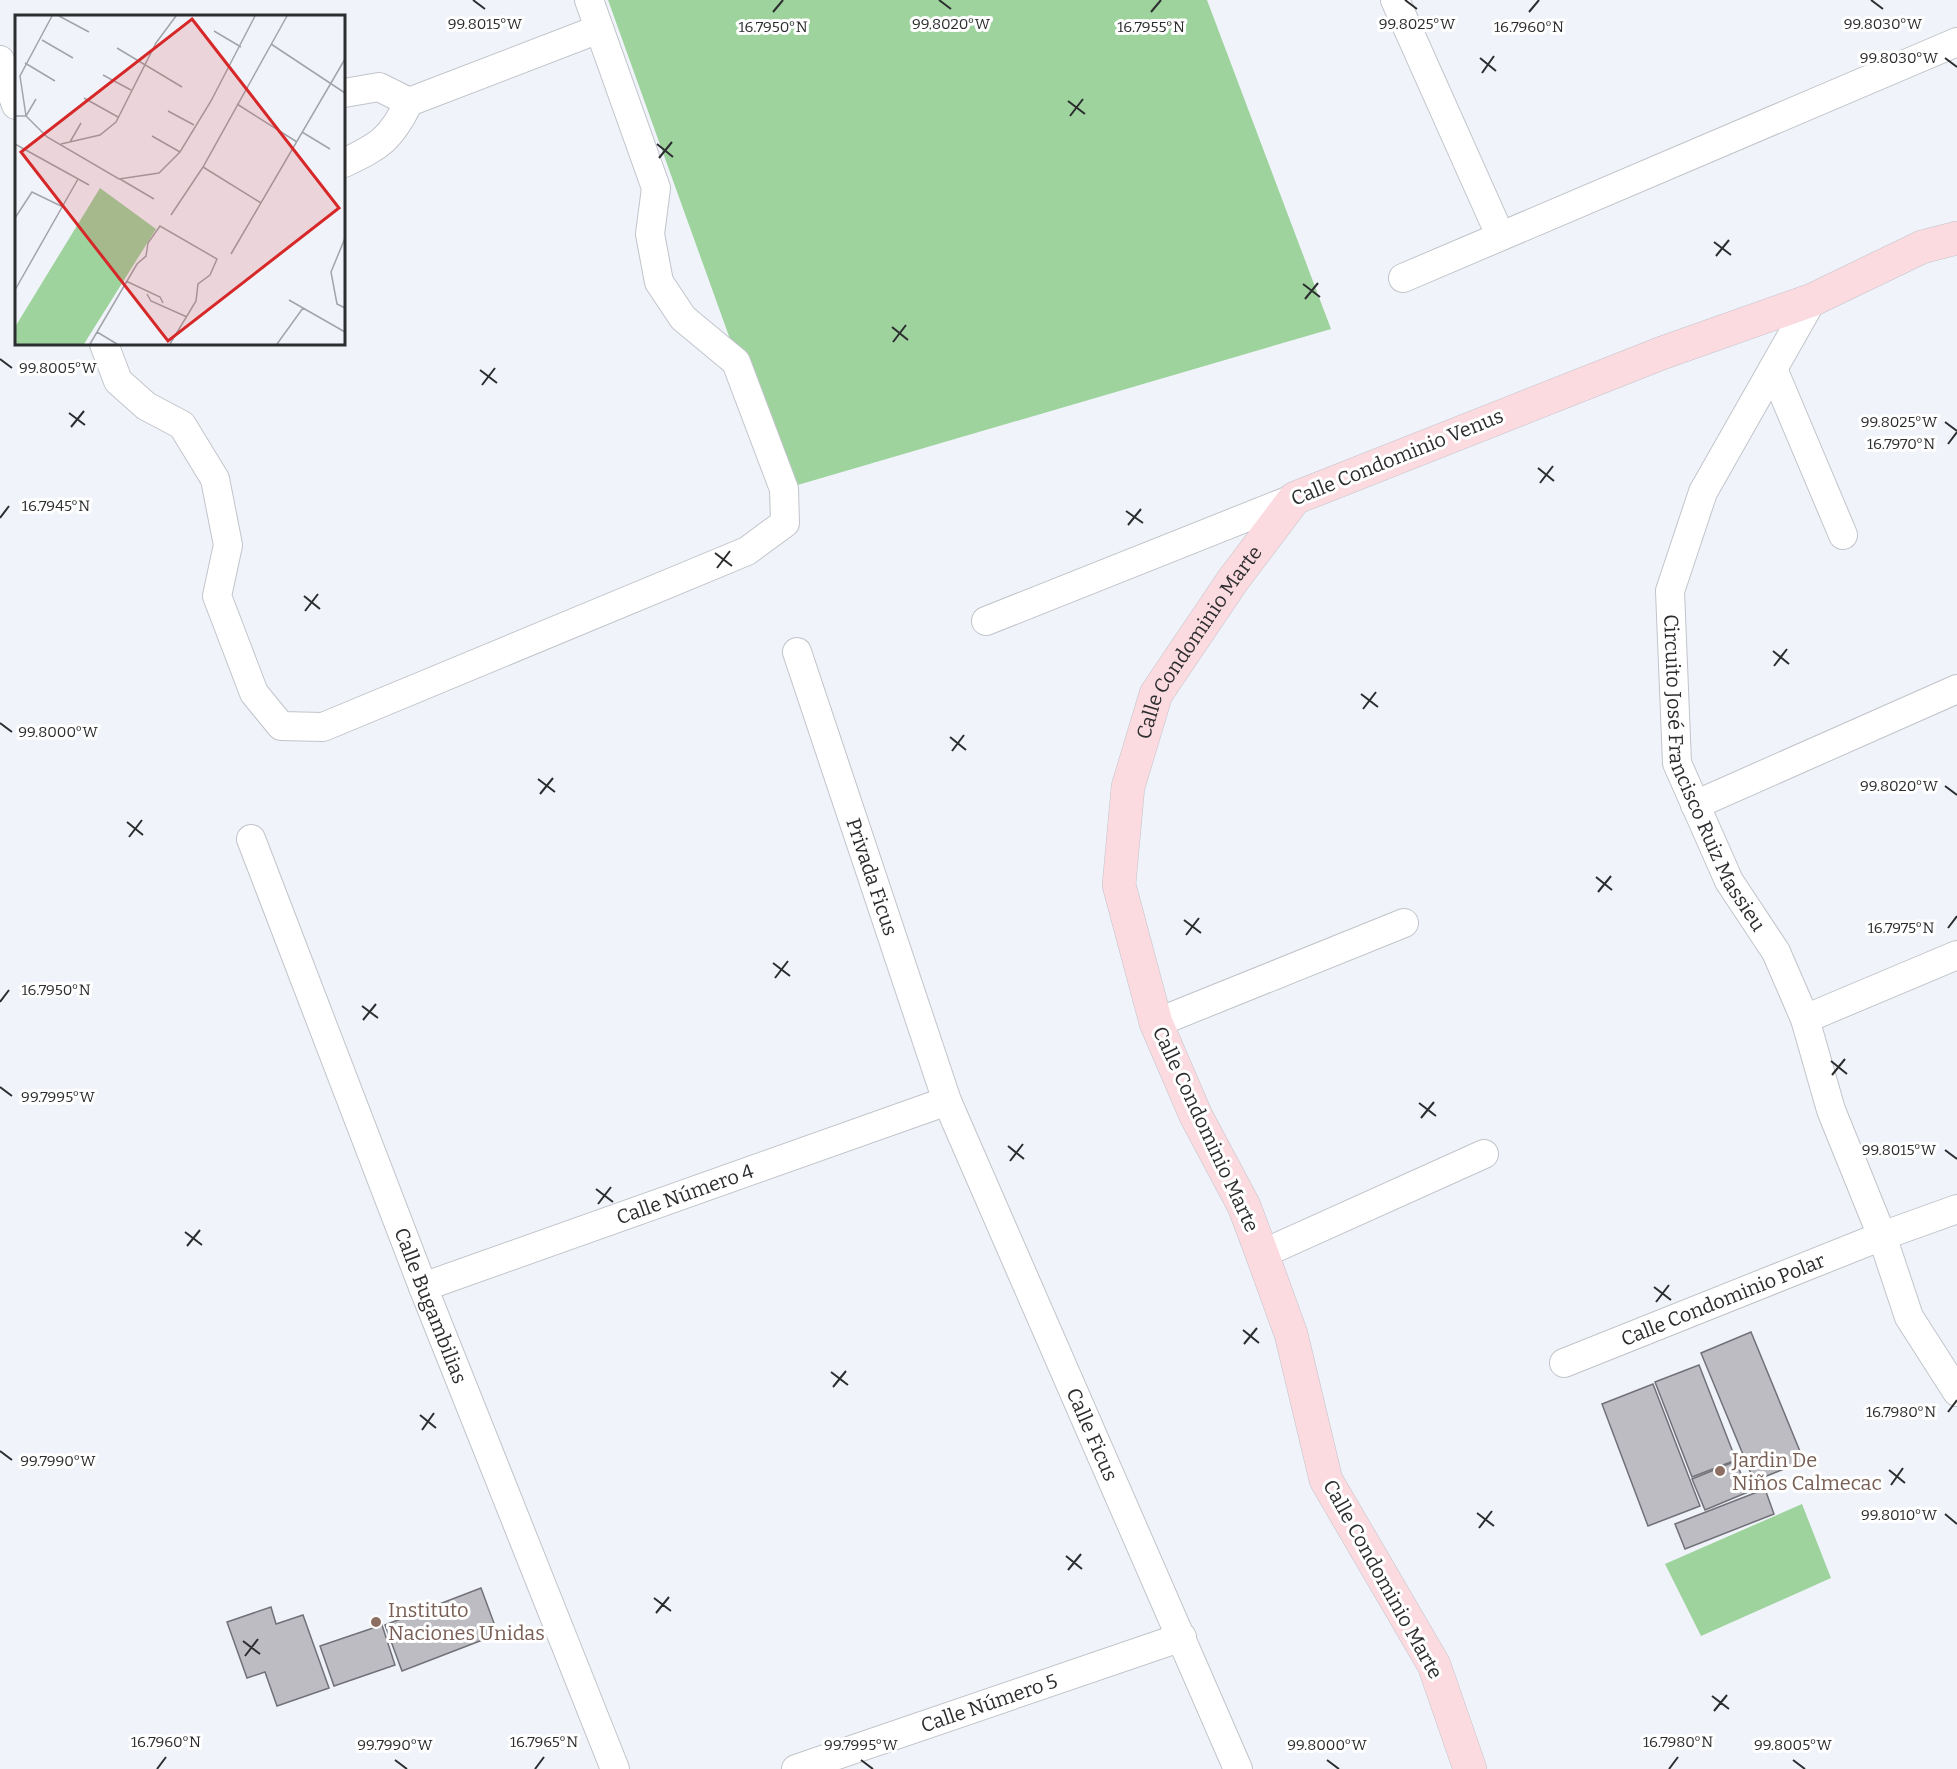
<svg xmlns="http://www.w3.org/2000/svg" width="1957" height="1769" font-family="Bitter,serif">
<style>
.green{fill:#9ed39e}
.building{fill:#bdbcc3;stroke:#717177;stroke-width:1.5}
.lines{fill:none;stroke-linecap:round;stroke-linejoin:round}
.minor-casing{stroke:#c1c4ca;stroke-width:30}
.secondary-casing{stroke:#c1c4ca;stroke-width:34}
.minor{stroke:#fff;stroke-width:28}
.secondary{stroke:#fbdae0;stroke-width:33}
.ticks{fill:none;stroke:#2c2d2f;stroke-width:2}
.education-dot{fill:#8d6e63;stroke:#fff;stroke-width:2}
.labels{text-anchor:middle;dominant-baseline:central;stroke-width:6;stroke-linejoin:round;paint-order:stroke}
.street-label{font-size:20px;fill:#2c2d2f;stroke:#fff}
.education-label{font-size:20px;fill:#785e54;stroke:#fff;text-anchor:start}
.inset-road{fill:none;stroke:#a2a4a9;stroke-width:1.5}
.view{fill:#d62828;fill-opacity:0.15;stroke:#d62828;stroke-width:3}
.inset-edge{fill:none;stroke:#2c2d2f;stroke-width:3}
.ticks-label{font-size:15px;text-anchor:middle;fill:#2c2d2f;stroke:#fff;stroke-width:6;stroke-linejoin:round;paint-order:stroke}
</style>
<rect width="100%" height="100%" fill="#f0f4fa"/>
<g class="green">
<polygon points="608,0 1207,0 1331,329 784,489"/>
<polygon points="1802,1504 1831,1578 1701,1636 1665,1564"/>
</g>
<g class="building">
<polygon points="1751,1332 1804,1461 1754,1481 1701,1353"/>
<polygon points="1699,1365 1736,1460 1692,1477 1655,1382"/>
<polygon points="1653,1384 1700,1506 1648,1526 1602,1404"/>
<polygon points="1736,1461 1748,1492 1705,1510 1692,1479"/>
<polygon points="1765,1489 1774,1514 1685,1549 1675,1524"/>
<polygon points="481,1588 498,1634 402,1671 385,1625"/>
<polygon points="271,1607 276,1624 303,1615 329,1688 277,1706 265,1672 247,1678 227,1622"/>
<polygon points="382,1625 395,1665 334,1686 320,1646"/>
</g>
<g class="lines">
<defs>
<g id="minor">
<polyline points="1395,0 1500,235"/>
<polyline points="0,60 16,105"/>
<polyline points="344,93 379,87 409,102"/>
<path d="M344,163c36,-17 47,-24 65,-61l190,-73"/>
<polyline points="1403,278 1957,42"/>
<path id="s1" d="M1812,300l-109,192 -33,99 7,172 52,118 47,71 29,67 26,91 51,126 27,81 48,75"/>
<polyline points="104,344 118,381 146,406 182,425 215,479 228,545 217,596 254,693 281,726 323,727 747,551 785,523 784,489 736,362 683,318 659,282 650,234 656,188 589,0"/>
<polyline points="1773,369 1843,535"/>
<polyline points="986,621 1295,498"/>
<path id="s2" d="M797,652l150,449 291,668"/>
<polyline points="1695,805 1957,689"/>
<path id="s3" d="M251,839l172,448 192,482"/>
<polyline points="1805,1019 1957,955"/>
<polyline points="1156,1023 1404,923"/>
<polyline points="1262,1254 1484,1154"/>
<path id="s4" d="M423,1287l524,-186"/>
<path id="s5" d="M1564,1363l318,-127 75,-27"/>
<path id="s6" d="M796,1769l386,-132"/>
</g>
<g id="secondary">
<path id="s7" d="M1470,1769l-36,-104 -108,-185 -35,-146 -29,-80 -18,-48 -48,-90 -40,-93 -37,-138 9,-98 28,-93 77,-114 62,-82 367,-145 150,-53 110,-53 35,-9"/>
</g>
</defs>
<use href="#minor" class="minor-casing"/>
<use href="#secondary" class="secondary-casing"/>
<use href="#minor" class="minor"/>
<use href="#secondary" class="secondary"/>
</g>
<path class="ticks" d="M473,0l12,9M939,0l12,9M1405,0l12,9M1871,0l12,9M773,12l10,-12M1151,12l10,-12M1529,12l10,-12M1480,58l16,13M1945,58l12,9M1482,73l12,-17M1068,101l17,13M1070,116l13,-17M657,144l16,13M659,158l13,-16M1714,242l17,13M1716,256l13,-16M1303,284l17,13M1305,299l13,-16M892,327l16,13M893,342l13,-17M0,359l12,9M480,370l17,13M482,385l13,-17M69,413l16,12M1945,422l12,9M71,427l13,-16M1948,444l9,-12M1538,468l16,13M1540,483l13,-17M1126,511l17,12M0,518l9,-12M1128,525l13,-16M715,553l17,13M717,568l13,-17M304,596l16,13M305,611l13,-17M1773,651l16,13M1774,666l13,-17M1361,694l17,13M1363,709l13,-17M0,723l12,9M950,737l16,13M952,751l12,-16M538,779l17,13M1945,786l12,9M540,794l13,-16M127,822l16,13M129,837l13,-17M1596,877l16,13M1598,892l13,-16M1184,920l17,13M1948,928l9,-12M1186,935l13,-17M773,963l17,13M775,978l13,-17M0,1002l9,-12M362,1006l16,12M363,1020l13,-16M1831,1061l16,13M1832,1075l13,-16M0,1087l12,9M1419,1103l17,13M1421,1118l13,-16M1008,1146l16,13M1945,1150l12,9M1010,1161l13,-17M596,1189l17,13M598,1204l13,-17M185,1232l17,13M187,1246l13,-16M1654,1287l17,13M1656,1302l13,-17M1243,1330l16,13M1244,1344l13,-16M831,1372l17,13M833,1387l13,-16M1948,1412l9,-12M420,1415l16,13M422,1430l12,-17M0,1451l12,9M1889,1470l16,13M1891,1485l12,-17M1477,1513l17,13M1945,1514l12,10M1479,1528l13,-17M1066,1556l16,13M1068,1570l13,-16M654,1598l17,13M656,1613l13,-16M243,1641l17,13M245,1656l13,-17M1712,1696l17,13M1714,1711l13,-16M395,1760l12,9M861,1760l12,9M1327,1760l12,9M1793,1760l12,9M157,1769l9,-12M535,1769l9,-12M1669,1769l9,-12"/>
<g class="education-dot">
<circle cx="1720" cy="1471" r="6"/>
<circle cx="376" cy="1622" r="6"/>
</g>
<g class="labels">
<g class="street-label">
<text transform="translate(1397 457) rotate(-22)">Calle Condominio Venus</text>
<text stroke="none"><textPath href="#s7" startOffset="1218">Calle Condominio Marte</textPath></text>
<text stroke="none"><textPath href="#s1" startOffset="516">Circuito José Francisco Ruiz Massieu</textPath></text>
<text stroke="none"><textPath href="#s2" startOffset="237">Privada Ficus</textPath></text>
<text transform="translate(1206 1129) rotate(65)">Calle Condominio Marte</text>
<text stroke="none"><textPath href="#s4" startOffset="278">Calle Número 4</textPath></text>
<text stroke="none"><textPath href="#s5" startOffset="171">Calle Condominio Polar</textPath></text>
<text stroke="none"><textPath href="#s3" startOffset="500">Calle Bugambilias</textPath></text>
<text stroke="none"><textPath href="#s2" startOffset="837">Calle Ficus</textPath></text>
<text transform="translate(1383 1579) rotate(61)">Calle Condominio Marte</text>
<text stroke="none"><textPath href="#s6" startOffset="204">Calle Número 5</textPath></text>
</g>
<g class="education-label">
<text x="1732" y="1460">Jardin De<tspan x="1732" dy="23">Niños Calmecac</tspan></text>
<text x="388" y="1610">Instituto<tspan x="388" dy="23">Naciones Unidas</tspan></text>
</g>
</g>
<g transform="translate(15 15)">
<rect width="330" height="330" fill="#f0f4fa"/>
<path d="M85,173l56,41 -72,115h-69v-17z" fill="#9ed39e"/>
<path class="inset-road" d="M44,1l30,16M199,16l27,16M27,25l31,18M256,29l74,49M102,33l65,39M10,48l30,18M88,60l28,15M69,83l34,19M222,89l60,38M153,96l26,14M0,101h11l21,21 72,42 40,-6 21,-21 31,-51 44,-85M11,101l-6,-40 32,-60M11,101l10,-17M287,117l28,17M137,121l28,16M55,127l11,-19M0,129l74,41M46,129l39,-9 16,-13 40,-79 20,-27M188,152l58,36M105,164l34,20M156,200l32,-48 84,-151M0,203l17,-26 31,15M330,223l-14,34 6,32 8,4M216,239l114,-195M111,266l34,16 3,6M0,275l63,-111M132,279l4,7 36,16M274,285l56,32M82,317l20,12M75,329l47,-80 9,-8 2,-13 12,-17 57,33 -7,16 -12,9 -2,17 -26,43M262,329l26,-36"/>
<path class="view" d="M177,4l147,189 -171,133 -147,-189z"/>
<rect width="330" height="330" class="inset-edge"/>
</g>
<g class="ticks-label">
<text x="1883" y="29">99.8030°W</text>
<text x="485" y="29">99.8015°W</text>
<text x="951" y="29">99.8020°W</text>
<text x="1417" y="29">99.8025°W</text>
<text x="1529" y="32">16.7960°N</text>
<text x="773" y="32">16.7950°N</text>
<text x="1151" y="32">16.7955°N</text>
<text x="1899" y="63">99.8030°W</text>
<text x="58" y="373">99.8005°W</text>
<text x="1899" y="427">99.8025°W</text>
<text x="1901" y="449">16.7970°N</text>
<text x="56" y="511">16.7945°N</text>
<text x="58" y="737">99.8000°W</text>
<text x="1899" y="791">99.8020°W</text>
<text x="1901" y="933">16.7975°N</text>
<text x="56" y="995">16.7950°N</text>
<text x="58" y="1102">99.7995°W</text>
<text x="1899" y="1155">99.8015°W</text>
<text x="1901" y="1417">16.7980°N</text>
<text x="58" y="1466">99.7990°W</text>
<text x="1899" y="1520">99.8010°W</text>
<text x="166" y="1747">16.7960°N</text>
<text x="544" y="1747">16.7965°N</text>
<text x="1678" y="1747">16.7980°N</text>
<text x="395" y="1750">99.7990°W</text>
<text x="861" y="1750">99.7995°W</text>
<text x="1327" y="1750">99.8000°W</text>
<text x="1793" y="1750">99.8005°W</text>
</g>
</svg>
